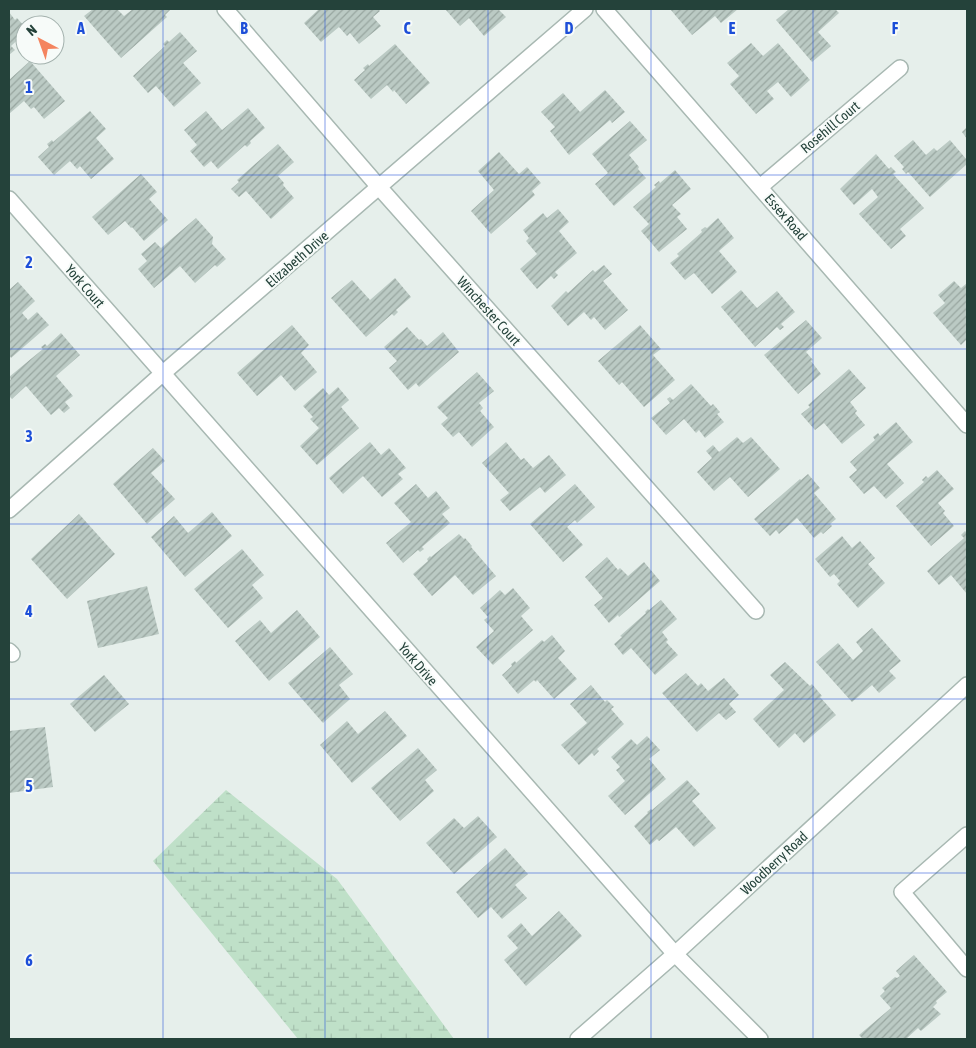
<svg xmlns="http://www.w3.org/2000/svg" width="976" height="1048" font-family="'Asap Condensed',sans-serif">
<style>
.wetland{fill:url(#wetland-marsh)}
.building{fill:url(#building-hatch)}
.lines{fill:none;stroke-linecap:round;stroke-linejoin:round}
.minor-casing{stroke:#a8b8b2;stroke-width:18}
.minor{stroke:#fff;stroke-width:15}
.grid{fill:none;stroke:#1d4ed8;stroke-width:1;stroke-opacity:0.55}
.labels{text-anchor:middle;dominant-baseline:central;stroke-width:4;stroke-linejoin:round;paint-order:stroke}
.street-label{font-size:14px;fill:#24423a;stroke:#f7fbf9}
.grid-label{font-size:16px;text-anchor:middle;font-weight:bold;fill:#1d4ed8;stroke:#f7fbf9;stroke-width:4;stroke-linejoin:round;paint-order:stroke}
</style>
<defs>
<pattern id="wetland-marsh" width="20" height="14" patternUnits="userSpaceOnUse" patternTransform="scale(1.25)"><rect width="20" height="14" fill="#bfe0c8"/><path d="M1 5h8M5 5V1M11 12h8M15 12V8" fill="none" stroke="#a4c1ad"/></pattern>
<pattern id="building-hatch" width="6" height="6" patternUnits="userSpaceOnUse" patternTransform="scale(1.25)"><rect width="6" height="6" fill="#bbcac4"/><path d="M-1 1l2-2M0 6l6-6M5 7l2-2" fill="none" stroke="#98a6a0"/></pattern>
</defs>
<rect width="100%" height="100%" fill="#e6efeb"/>
<polygon class="wetland" points="226,790 337,879 454,1039 298,1039 153,861"/>
<g class="building">
<polygon points="93,9 117,9 124,16 133,9 171,9 165,15 167,17 121,58 84,16"/>
<polygon points="318,9 378,9 380,11 373,17 381,26 359,44 350,33 347,36 339,27 321,42 304,23 318,10"/>
<polygon points="445,9 498,9 506,17 484,36 469,18 460,26"/>
<polygon points="670,9 738,9 721,23 715,16 692,35"/>
<polygon points="789,9 835,9 839,13 818,32 831,46 812,62 776,20"/>
<polygon points="9,12 15,20 17,18 25,27 25,33 11,46 15,50 9,55"/>
<polygon points="180,32 197,51 183,63 201,83 174,107 156,86 148,93 133,76 165,46 163,44 167,40 169,42"/>
<polygon points="751,43 763,56 778,43 810,80 791,97 778,82 767,91 774,99 756,114 730,84 739,76 727,63"/>
<polygon points="395,44 430,83 406,104 394,90 393,92 387,85 371,99 354,80 365,70 363,68 368,64 369,66"/>
<polygon points="30,61 65,101 44,119 34,107 31,109 24,101 9,114 9,80"/>
<polygon points="605,90 625,112 612,123 610,120 569,155 550,131 555,127 541,112 563,93 580,112"/>
<polygon points="248,108 265,128 250,141 251,143 247,147 245,145 218,169 211,161 204,167 190,151 197,145 184,130 206,111 222,130"/>
<polygon points="90,111 106,129 96,138 114,159 91,179 80,166 77,169 70,161 54,175 38,157 49,147 47,144 52,140 53,142"/>
<polygon points="630,121 647,140 629,155 639,167 638,169 646,178 614,206 595,184 608,173 592,154"/>
<polygon points="967,127 967,139 962,132"/>
<polygon points="913,140 926,155 934,148 937,151 950,140 967,160 967,164 930,197 908,172 906,174 902,169 904,167 894,156"/>
<polygon points="278,144 294,162 278,176 284,183 283,185 294,198 271,219 246,191 239,197 231,189 239,182 237,180"/>
<polygon points="499,152 519,174 527,167 541,183 532,191 535,195 491,234 471,211 494,190 478,171"/>
<polygon points="876,154 889,169 891,167 896,172 893,174 924,208 900,229 906,236 891,249 859,214 878,197 872,189 854,205 840,189"/>
<polygon points="675,170 691,189 672,205 681,214 677,217 687,229 659,252 641,231 649,224 633,207 656,187 654,185 659,181 660,183"/>
<polygon points="141,174 157,192 149,199 168,220 144,241 132,227 131,228 125,221 108,235 92,217"/>
<polygon points="558,209 569,222 559,231 577,253 555,272 558,275 554,279 551,276 537,289 520,269 537,254 526,241 529,238 523,230 543,213 547,218"/>
<polygon points="196,218 213,237 212,244 226,259 217,267 215,265 195,283 180,266 154,288 138,269 147,261 141,254 155,242 161,248"/>
<polygon points="718,218 734,238 719,251 737,272 712,294 694,273 685,280 670,263 679,256 677,254 702,232 701,230 705,227 707,228"/>
<polygon points="604,265 612,274 603,281 628,310 605,330 594,317 591,320 584,312 568,326 551,306 566,291 568,293 593,270 595,272"/>
<polygon points="395,278 411,297 396,310 398,312 394,316 392,314 366,337 331,298 352,280 370,300"/>
<polygon points="954,281 961,288 967,283 967,339 961,345 933,313 945,303 938,295"/>
<polygon points="18,282 35,301 22,313 28,320 37,312 49,325 11,358 9,354 9,290"/>
<polygon points="741,290 757,308 777,291 795,312 781,324 784,327 780,330 777,327 755,347 721,307"/>
<polygon points="806,320 822,338 806,352 813,360 811,361 821,374 798,394 764,355"/>
<polygon points="292,325 309,345 301,353 317,372 295,391 281,375 257,396 237,373"/>
<polygon points="640,325 661,349 653,355 675,380 644,407 622,382 619,385 598,361"/>
<polygon points="407,327 419,340 421,339 427,346 443,332 459,352 419,387 416,383 408,390 389,368 397,361 384,347"/>
<polygon points="61,333 80,355 56,376 73,396 65,402 70,408 64,413 59,408 51,415 26,386 12,399 9,396 9,381 11,379 9,377 43,349 41,347 45,344 47,346"/>
<polygon points="849,369 866,388 850,402 857,411 855,413 865,425 842,444 824,423 815,430 801,414 810,407 808,405"/>
<polygon points="477,372 494,391 479,403 483,408 480,411 494,427 472,447 459,432 453,437 441,424 448,418 437,407"/>
<polygon points="691,384 711,406 713,404 720,412 717,414 724,422 705,438 699,430 696,433 684,419 666,435 651,418 670,403 667,399 670,397 673,400"/>
<polygon points="338,387 349,400 341,407 359,428 317,465 300,446 319,428 310,419 313,417 303,406 323,388 329,395"/>
<polygon points="896,422 913,442 887,464 904,483 886,499 874,486 864,494 849,477 857,470 850,462 875,440 873,437 878,433 880,436"/>
<polygon points="737,437 743,443 751,437 780,469 748,497 730,477 714,491 697,472 712,458 706,451 713,445 719,452"/>
<polygon points="370,442 381,455 389,448 406,468 398,474 403,479 382,497 363,476 343,494 329,478"/>
<polygon points="506,442 521,460 524,458 533,468 549,455 566,475 545,493 540,487 510,511 500,500 509,493 482,463"/>
<polygon points="153,448 165,461 151,473 175,499 147,524 113,484"/>
<polygon points="937,470 954,489 938,503 945,511 943,513 954,526 931,546 896,506 924,482 922,480 926,476 928,478"/>
<polygon points="808,474 820,488 814,493 836,519 830,524 832,526 823,534 821,532 814,538 797,518 779,534 776,530 770,536 754,519 800,479 801,480"/>
<polygon points="416,484 428,498 436,491 450,508 442,514 450,523 422,547 424,549 420,552 418,550 403,563 386,543 411,522 394,503"/>
<polygon points="575,484 595,507 577,523 575,520 567,527 583,545 563,562 530,524"/>
<polygon points="212,512 232,536 185,577 151,537 174,516 188,533"/>
<polygon points="79,514 115,554 67,599 31,559"/>
<polygon points="965,531 967,533 967,594 951,575 939,585 927,571 964,538 961,535"/>
<polygon points="459,534 464,539 465,538 472,546 471,547 496,576 473,595 455,575 432,596 413,574 428,561 427,559 430,556 431,557"/>
<polygon points="842,536 852,548 860,541 875,558 868,564 885,583 858,608 837,584 840,581 834,574 830,577 815,559"/>
<polygon points="242,549 264,575 252,585 263,598 228,628 194,589"/>
<polygon points="607,557 618,570 620,568 628,576 644,562 660,581 619,617 618,615 609,623 594,605 603,598 585,577"/>
<polygon points="147,586 159,634 98,648 87,601"/>
<polygon points="513,588 530,608 521,616 533,630 493,665 476,647 494,631 484,620 488,617 480,608 500,590 505,595"/>
<polygon points="661,600 677,619 662,632 668,640 666,642 678,655 655,675 631,648 623,655 614,644 622,637 620,636 646,613 645,612 648,609 649,610"/>
<polygon points="297,610 320,637 269,681 235,641 260,620 271,633"/>
<polygon points="872,628 901,661 889,671 896,678 879,693 872,685 852,702 816,662 838,643 853,660 863,651 856,642"/>
<polygon points="552,635 565,651 558,658 577,679 554,699 537,680 536,682 534,680 518,694 502,675 512,666 511,664 515,661 516,663 542,640 544,642"/>
<polygon points="330,647 353,674 339,685 350,699 323,723 288,683"/>
<polygon points="785,662 810,686 812,684 822,696 820,697 836,715 804,743 795,733 779,748 753,719 784,690 770,675"/>
<polygon points="686,673 698,686 701,683 708,691 724,678 739,695 729,704 736,712 726,720 719,713 697,732 662,693"/>
<polygon points="104,675 129,704 95,732 70,704"/>
<polygon points="591,685 605,702 607,700 614,707 611,709 624,724 597,749 599,751 594,756 592,753 579,765 561,745 587,723 570,704"/>
<polygon points="385,711 407,736 352,783 320,745 347,721 358,734"/>
<polygon points="45,727 53,787 9,793 9,731"/>
<polygon points="647,736 660,750 649,759 666,779 625,815 608,796 625,781 616,770 620,767 611,757 631,739 637,745"/>
<polygon points="418,748 437,770 425,780 434,791 400,821 371,788"/>
<polygon points="687,780 700,794 692,801 716,828 694,847 676,827 659,841 657,839 650,845 634,826 648,813 647,812 651,809 652,810"/>
<polygon points="478,816 497,837 454,874 426,843 454,818 464,828"/>
<polygon points="505,848 528,874 515,885 527,898 502,919 491,907 478,918 456,892"/>
<polygon points="559,911 582,936 526,986 504,960 518,948 507,936 521,923 532,936"/>
<polygon points="914,955 947,992 936,1001 937,1003 933,1007 941,1014 921,1031 918,1028 906,1039 863,1039 859,1035 891,1008 880,996 885,991 882,988 895,977 897,978 900,976 896,971"/>
</g>
<g class="lines">
<defs>
<g id="minor">
<polyline points="225,9 379,187 756,611"/>
<polyline points="604,9 967,425"/>
<polyline points="760,187 900,68"/>
<polyline points="9,199 675,954 760,1039"/>
<polyline points="9,510 162,374 585,9"/>
<polyline points="9,651 12,654"/>
<polyline points="967,835 902,892 967,969"/>
<polyline points="578,1039 675,954 967,685"/>
</g>
</defs>
<use href="#minor" class="minor-casing"/>
<use href="#minor" class="minor"/>
</g>
<path class="grid" d="M163,9v1030M325,9v1030M488,9v1030M651,9v1030M813,9v1030M9,175h958M9,349h958M9,524h958M9,699h958M9,873h958"/>
<g class="labels">
<g class="street-label">
<text transform="translate(830 127) rotate(-40)">Rosehill Court</text>
<text transform="translate(786 217) rotate(49)">Essex Road</text>
<text transform="translate(297 259) rotate(-41)">Elizabeth Drive</text>
<text transform="translate(85 286) rotate(49)">York Court</text>
<text transform="translate(489 311) rotate(48)">Winchester Court</text>
<text transform="translate(418 664) rotate(49)">York Drive</text>
<text transform="translate(774 863) rotate(-43)">Woodberry Road</text>
</g>
</g>
<g class="grid-label">
<text x="81" y="34">A</text>
<text x="244" y="34">B</text>
<text x="407" y="34">C</text>
<text x="569" y="34">D</text>
<text x="732" y="34">E</text>
<text x="895" y="34">F</text>
<text x="29" y="93">1</text>
<text x="29" y="268">2</text>
<text x="29" y="442">3</text>
<text x="29" y="617">4</text>
<text x="29" y="792">5</text>
<text x="29" y="966">6</text>
</g>
<rect width="976" height="1048" fill="none" stroke="#24423a" stroke-width="20"/>
<g transform="translate(40 40) rotate(319)"><circle r="24" fill="#f7fbf9" stroke="#a3b1ad"/>
<path d="M0-4L9 19L0 12L-9 19Z" fill="#f4845f"/>
<text y="-8" font-size="14" font-weight="bold" text-anchor="middle" fill="#24423a">N</text>
</g>
</svg>
